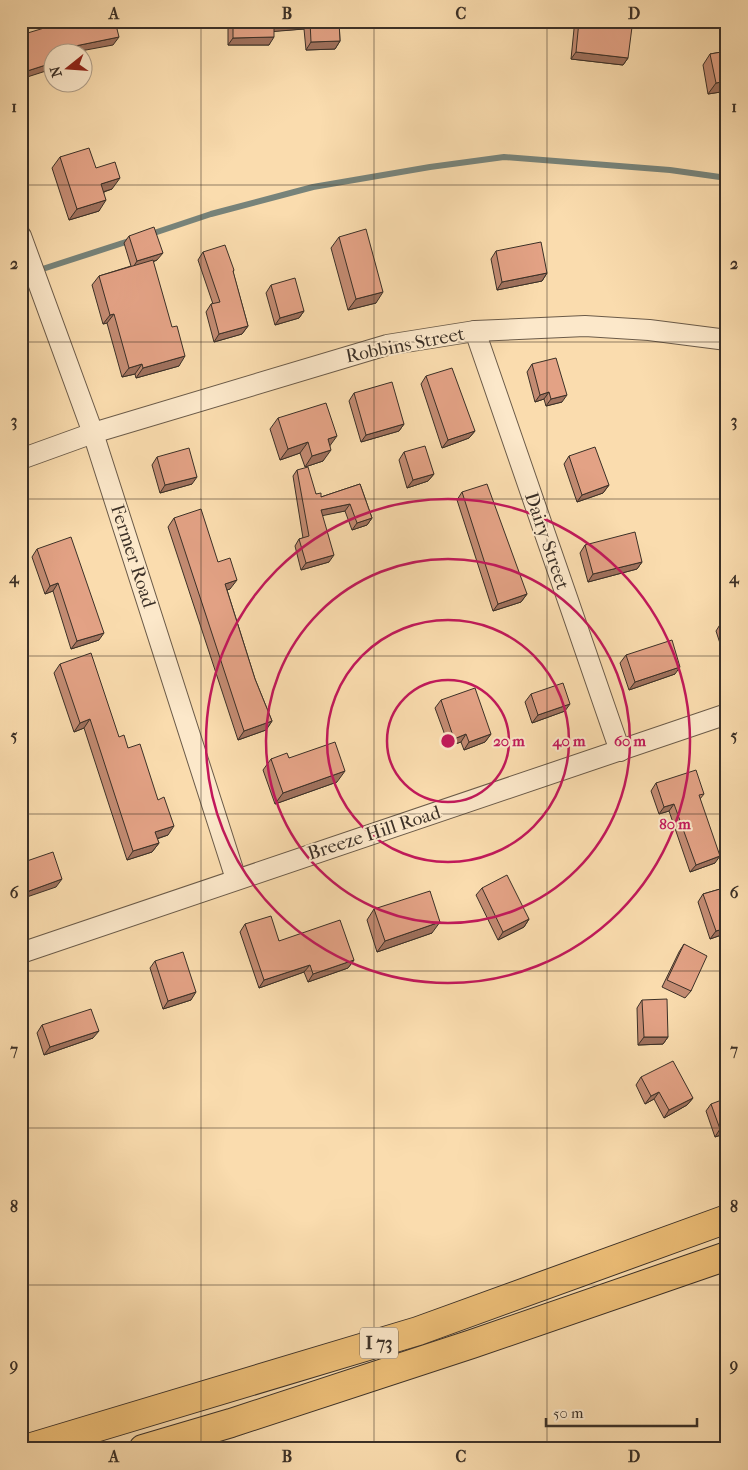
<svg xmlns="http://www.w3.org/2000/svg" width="748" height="1470" font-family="'IM FELL French Canon',serif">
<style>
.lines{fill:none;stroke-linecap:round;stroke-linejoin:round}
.stream{stroke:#77837a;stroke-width:6}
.minor-casing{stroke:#6b5b49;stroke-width:22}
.highway-casing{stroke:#3b3027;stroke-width:30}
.minor{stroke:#fce8ca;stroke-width:20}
.highway{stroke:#edbe77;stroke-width:28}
.wall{fill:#c38b72;stroke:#3b3027}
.shaded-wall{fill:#9f715d;stroke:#3b3027}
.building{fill:#e3a285;stroke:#3b3027}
.grid{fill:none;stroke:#3b3027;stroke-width:1;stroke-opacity:0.55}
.ring{fill:none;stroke:#c2185b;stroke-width:2.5}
.labels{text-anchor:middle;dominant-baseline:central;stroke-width:4;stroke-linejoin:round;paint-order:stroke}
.shield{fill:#fce8ca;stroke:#756758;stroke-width:1}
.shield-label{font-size:18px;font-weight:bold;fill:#3b3027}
.street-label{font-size:19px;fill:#3b3027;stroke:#fce8ca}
.centre{fill:#c2185b;stroke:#fce8ca;stroke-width:2.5}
.ring-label{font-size:15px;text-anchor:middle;font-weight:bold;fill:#c2185b;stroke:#fce8ca;stroke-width:4;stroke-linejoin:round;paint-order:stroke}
.neatline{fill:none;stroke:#3b3027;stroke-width:2}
.grid-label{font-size:16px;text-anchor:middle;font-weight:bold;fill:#3b3027}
</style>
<rect width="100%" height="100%" fill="#fadcae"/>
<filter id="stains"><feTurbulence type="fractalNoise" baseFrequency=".004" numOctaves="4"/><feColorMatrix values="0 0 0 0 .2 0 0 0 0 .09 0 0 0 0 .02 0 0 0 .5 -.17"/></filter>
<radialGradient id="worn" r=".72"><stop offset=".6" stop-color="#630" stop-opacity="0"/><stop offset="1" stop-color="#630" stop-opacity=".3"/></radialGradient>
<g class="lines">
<g class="stream">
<polyline points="148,235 211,214 313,187 430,167 504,157 670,170 727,178"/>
<polyline points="21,276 132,240"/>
</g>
<defs>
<g id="minor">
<polyline points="21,236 93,433 236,879"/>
<polyline points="475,331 620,751"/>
<polyline points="21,459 93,433 387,345 475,331 585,326 649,330 727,340"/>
<polyline points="21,953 727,714"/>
</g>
<g id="highway">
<polyline points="25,1449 418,1331 727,1219"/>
<polyline points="143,1449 231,1423 472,1344 727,1256"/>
</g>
</defs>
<use href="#minor" class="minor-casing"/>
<use href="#highway" class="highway-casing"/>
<use href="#minor" class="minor"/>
<use href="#highway" class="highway"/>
</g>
<g class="wall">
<polygon points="228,21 339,21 340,41 335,49 306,50 304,29 274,31 269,45 228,45"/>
<polygon points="579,21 628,58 623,65 571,59 574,29"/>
<polygon points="727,51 727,91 708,94 703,65 710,54"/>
<polygon points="60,157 96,168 112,189 104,192 99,211 69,220 52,168"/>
<polygon points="129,236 157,260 153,262 179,366 136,378 135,374 122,377 107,323 103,324 92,285 99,276 131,266 124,243"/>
<polygon points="339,237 376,303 348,310 331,248"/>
<polygon points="496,251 547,273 542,281 497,290 491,259"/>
<polygon points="203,252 234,270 233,272 248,326 242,334 214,342 206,312 211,304 213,304 198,260"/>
<polygon points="271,285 304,311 299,318 275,325 266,293"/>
<polygon points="532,364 562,402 546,406 544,399 535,402 527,372"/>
<polygon points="426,376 475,431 469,438 442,448 421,384"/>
<polygon points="354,393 404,424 399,431 361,442 349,401"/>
<polygon points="278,418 330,446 323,461 305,467 300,453 280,460 270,429"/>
<polygon points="404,452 434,474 428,481 407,488 399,460"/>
<polygon points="569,456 609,485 603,493 577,502 564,464"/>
<polygon points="157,457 192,484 160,493 152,465"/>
<polygon points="297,470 316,494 321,497 360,484 372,518 367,525 352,530 345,511 322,515 329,562 301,570 295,546 299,539 303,538 293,476"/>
<polygon points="462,492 527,594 521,602 493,611 457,500"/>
<polygon points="174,518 218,562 230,589 227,590 255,679 272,721 266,730 238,740 168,527"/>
<polygon points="585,545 642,562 637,569 588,582 580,553"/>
<polygon points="37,549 99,640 71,649 53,591 45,594 32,557"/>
<polygon points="727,608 727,662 726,662 716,631 721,623 723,622 721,616"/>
<polygon points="626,655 675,674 629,690 620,663"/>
<polygon points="60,664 128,748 168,835 157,839 159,843 152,852 127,860 84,728 74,732 54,673"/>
<polygon points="531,694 565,711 532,723 525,702"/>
<polygon points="441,700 491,734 485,742 464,750 461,742 449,746 435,708"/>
<polygon points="289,758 337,782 275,804 263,770 271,759"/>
<polygon points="656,783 704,794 700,799 715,863 690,872 669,811 659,814 651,791"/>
<polygon points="727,887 727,933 710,939 698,902 703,894"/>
<polygon points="482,888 529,919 524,927 498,940 476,895"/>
<polygon points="374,909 432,933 377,952 367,920"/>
<polygon points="245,924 279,941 354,960 348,968 308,982 304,972 259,988 240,932"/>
<polygon points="684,944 691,991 685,998 662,987 679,952"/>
<polygon points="155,961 191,1000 163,1009 150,968"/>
<polygon points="642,1000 668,1037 663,1044 638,1045 637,1008"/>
<polygon points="42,1025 93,1038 44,1055 37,1033"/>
<polygon points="641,1077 693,1098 687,1105 664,1118 654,1099 645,1104 636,1085"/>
<polygon points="711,1104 727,1133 715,1137 706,1111"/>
</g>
<g class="shaded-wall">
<polygon points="310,21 304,29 268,32 274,24"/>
<polygon points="119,37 113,45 75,52 52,52 52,57 51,51"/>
<polygon points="274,37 269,45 228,45 233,38"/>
<polygon points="340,41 335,49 306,50 311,42"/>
<polygon points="576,52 628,58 623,65 571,59"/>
<polygon points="52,63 52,66 49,70 21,79 21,73"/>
<polygon points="727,81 727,91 708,94 716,83"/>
<polygon points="120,178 112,189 93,195 101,184"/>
<polygon points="106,200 99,211 69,220 77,209"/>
<polygon points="163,253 157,260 132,269 137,261"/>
<polygon points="547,273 542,281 497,290 502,282"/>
<polygon points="383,292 376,303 348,310 356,299"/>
<polygon points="304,311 299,318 275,325 280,318"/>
<polygon points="114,314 107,323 103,324 110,315"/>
<polygon points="248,326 242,334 214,342 219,334"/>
<polygon points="185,356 179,366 136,378 143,368"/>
<polygon points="142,364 135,374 122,377 129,368"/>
<polygon points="549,392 544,399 535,402 540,395"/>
<polygon points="567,395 562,402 546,406 551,399"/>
<polygon points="404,424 399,431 361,442 366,435"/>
<polygon points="475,431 469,438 442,448 448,440"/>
<polygon points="337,436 329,447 328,439"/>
<polygon points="308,442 300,453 280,460 288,449"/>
<polygon points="331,450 323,461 305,467 312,456"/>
<polygon points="434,474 428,481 407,488 413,480"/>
<polygon points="197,477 192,484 160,493 165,485"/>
<polygon points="609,485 603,493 577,502 582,495"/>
<polygon points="350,504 345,511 316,517 321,510"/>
<polygon points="372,518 367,525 352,530 357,523"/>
<polygon points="334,555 329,562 301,570 306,563"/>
<polygon points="642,562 637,569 588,582 593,574"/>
<polygon points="237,580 230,589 218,593 225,584"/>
<polygon points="58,583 53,591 45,594 50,586"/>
<polygon points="527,594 521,602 493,611 498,604"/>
<polygon points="104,633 99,640 71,649 77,641"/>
<polygon points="680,667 675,674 629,690 635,682"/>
<polygon points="570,704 565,711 532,723 538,715"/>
<polygon points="90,719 84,728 74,732 80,723"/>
<polygon points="272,721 266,730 238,740 244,731"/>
<polygon points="466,734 461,742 449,746 454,739"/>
<polygon points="491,734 485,742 464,750 469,742"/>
<polygon points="345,771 337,782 275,804 283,793"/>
<polygon points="674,804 669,811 659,814 664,807"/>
<polygon points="174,826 168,835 149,841 155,832"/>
<polygon points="159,843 152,852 127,860 133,851"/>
<polygon points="720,856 715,863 690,872 696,865"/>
<polygon points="62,879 56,887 21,899 21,894"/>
<polygon points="529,919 524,927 498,940 503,932"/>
<polygon points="440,922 432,933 377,952 385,941"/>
<polygon points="727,928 727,933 710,939 716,931"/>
<polygon points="354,960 348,968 308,982 313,974"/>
<polygon points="310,965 304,972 259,988 264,980"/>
<polygon points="196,992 191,1000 163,1009 168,1001"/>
<polygon points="99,1031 93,1038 44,1055 50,1047"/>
<polygon points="644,1037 668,1037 663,1044 638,1045"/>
<polygon points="659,1092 654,1099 645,1104 651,1096"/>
<polygon points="693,1098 687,1105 664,1118 669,1110"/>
<polygon points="727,1127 727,1133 715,1137 720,1129"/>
</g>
<g class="building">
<polygon points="64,21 115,21 119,37 51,51 52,55 52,63 21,73 21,35 64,22"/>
<polygon points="233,21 339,21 340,41 311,42 310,21 274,24 274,37 233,38"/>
<polygon points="579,21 632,27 628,58 576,52"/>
<polygon points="727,51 727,81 716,83 710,54"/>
<polygon points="89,148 96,168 115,162 120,178 101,184 106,200 77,209 60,157"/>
<polygon points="154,227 163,253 137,261 129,236"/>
<polygon points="366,229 383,292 356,299 339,237"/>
<polygon points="541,242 547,273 502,282 496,251"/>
<polygon points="225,245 234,270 233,271 248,326 219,334 211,304 220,302 203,252"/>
<polygon points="153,260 172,327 177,326 185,356 143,368 142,364 129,368 114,314 110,315 99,276"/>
<polygon points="295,278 304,311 280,318 271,285"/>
<polygon points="556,358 567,395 551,399 549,392 540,395 532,364"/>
<polygon points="452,368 475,431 448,440 426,376"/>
<polygon points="392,382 404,424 366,435 354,393"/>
<polygon points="326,403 337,436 328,439 331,450 312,456 308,442 288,449 278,418"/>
<polygon points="425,446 434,474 413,480 404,452"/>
<polygon points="595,447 609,485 582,495 569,456"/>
<polygon points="189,448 197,477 165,485 157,457"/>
<polygon points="308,467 316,494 321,493 321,497 360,484 372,518 357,523 350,504 321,510 334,555 306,563 299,539 309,536 297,470"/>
<polygon points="487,484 527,594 498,604 462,492"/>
<polygon points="201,509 218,562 230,558 237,580 225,584 255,679 272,721 244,731 174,518"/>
<polygon points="635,532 642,562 593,574 585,545"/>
<polygon points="71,537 104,633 77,641 58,583 50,586 37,549"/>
<polygon points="727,621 727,641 721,623"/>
<polygon points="672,640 680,667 635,682 626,655"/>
<polygon points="91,653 119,737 124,735 128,748 140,744 158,800 164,797 174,826 155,832 159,843 133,851 90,719 80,723 60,664"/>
<polygon points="563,683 570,704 538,715 531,694"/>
<polygon points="475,688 491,734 469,742 466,734 454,739 441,700"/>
<polygon points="335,742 345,771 283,793 271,759 287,753 289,758"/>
<polygon points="696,770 704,794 699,795 720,856 696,865 674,804 664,807 656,783"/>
<polygon points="53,852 62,879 21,894 21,863"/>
<polygon points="507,875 529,919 503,932 482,888"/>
<polygon points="727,887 727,928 716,931 703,894"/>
<polygon points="430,891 440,922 385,941 374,909"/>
<polygon points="271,916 279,941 340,920 354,960 313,974 310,965 264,980 245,924"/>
<polygon points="684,944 707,956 691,991 667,980"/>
<polygon points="183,952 196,992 168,1001 155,961"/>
<polygon points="667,999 668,1037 644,1037 642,1000"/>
<polygon points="91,1009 99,1031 50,1047 42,1025"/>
<polygon points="673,1061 693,1098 669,1110 659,1092 651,1096 641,1077"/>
<polygon points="727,1098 727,1127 720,1129 711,1104"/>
</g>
<path class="grid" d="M201,21v1428M374,21v1428M547,21v1428M21,185h706M21,342h706M21,499h706M21,656h706M21,814h706M21,971h706M21,1128h706M21,1285h706"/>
<g class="ring">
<circle cx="448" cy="741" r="61"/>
<circle cx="448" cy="741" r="121"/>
<circle cx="448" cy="741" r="182"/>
<circle cx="448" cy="741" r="242"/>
</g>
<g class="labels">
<rect class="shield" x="360" y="1327.5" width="38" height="31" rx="4"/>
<g class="shield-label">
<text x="379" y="1343">I 73</text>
</g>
<g class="street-label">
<text transform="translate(405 345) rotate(-11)">Robbins Street</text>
<text transform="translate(547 541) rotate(71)">Dairy Street</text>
<text transform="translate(133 556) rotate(72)">Fermer Road</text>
<text transform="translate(374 833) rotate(-18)">Breeze Hill Road</text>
</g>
</g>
<circle cx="448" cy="741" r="8" class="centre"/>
<g class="ring-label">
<text x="509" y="746">20 m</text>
<text x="569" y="746">40 m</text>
<text x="630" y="746">60 m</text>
<text x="675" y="829">80 m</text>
</g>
<rect width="748" height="1470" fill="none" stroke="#fadcae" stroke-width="55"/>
<g transform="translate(68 68) rotate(253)"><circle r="24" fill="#fce8ca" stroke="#af9e89"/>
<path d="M0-4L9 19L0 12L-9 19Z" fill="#8f2418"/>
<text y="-8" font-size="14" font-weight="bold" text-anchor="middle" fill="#3b3027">N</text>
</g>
<path d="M546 1418v8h151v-8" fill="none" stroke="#3b3027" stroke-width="2.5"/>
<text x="553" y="1418" font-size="15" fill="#3b3027" stroke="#fce8ca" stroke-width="4" paint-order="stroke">50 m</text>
<rect x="28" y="28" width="692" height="1414" class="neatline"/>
<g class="grid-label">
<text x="114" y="19">A</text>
<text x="287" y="19">B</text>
<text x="461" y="19">C</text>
<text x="634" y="19">D</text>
<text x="14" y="112">1</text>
<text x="734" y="112">1</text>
<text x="14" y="269">2</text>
<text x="734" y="269">2</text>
<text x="14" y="426">3</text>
<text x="734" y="426">3</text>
<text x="14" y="583">4</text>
<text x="734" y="583">4</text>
<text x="14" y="741">5</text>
<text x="734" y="741">5</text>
<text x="14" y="898">6</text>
<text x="734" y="898">6</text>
<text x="14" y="1055">7</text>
<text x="734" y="1055">7</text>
<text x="14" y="1212">8</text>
<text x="734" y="1212">8</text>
<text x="14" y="1370">9</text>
<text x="734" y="1370">9</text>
<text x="114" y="1462">A</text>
<text x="287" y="1462">B</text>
<text x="461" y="1462">C</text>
<text x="634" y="1462">D</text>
</g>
<rect width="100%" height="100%" filter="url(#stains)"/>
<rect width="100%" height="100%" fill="url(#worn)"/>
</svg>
